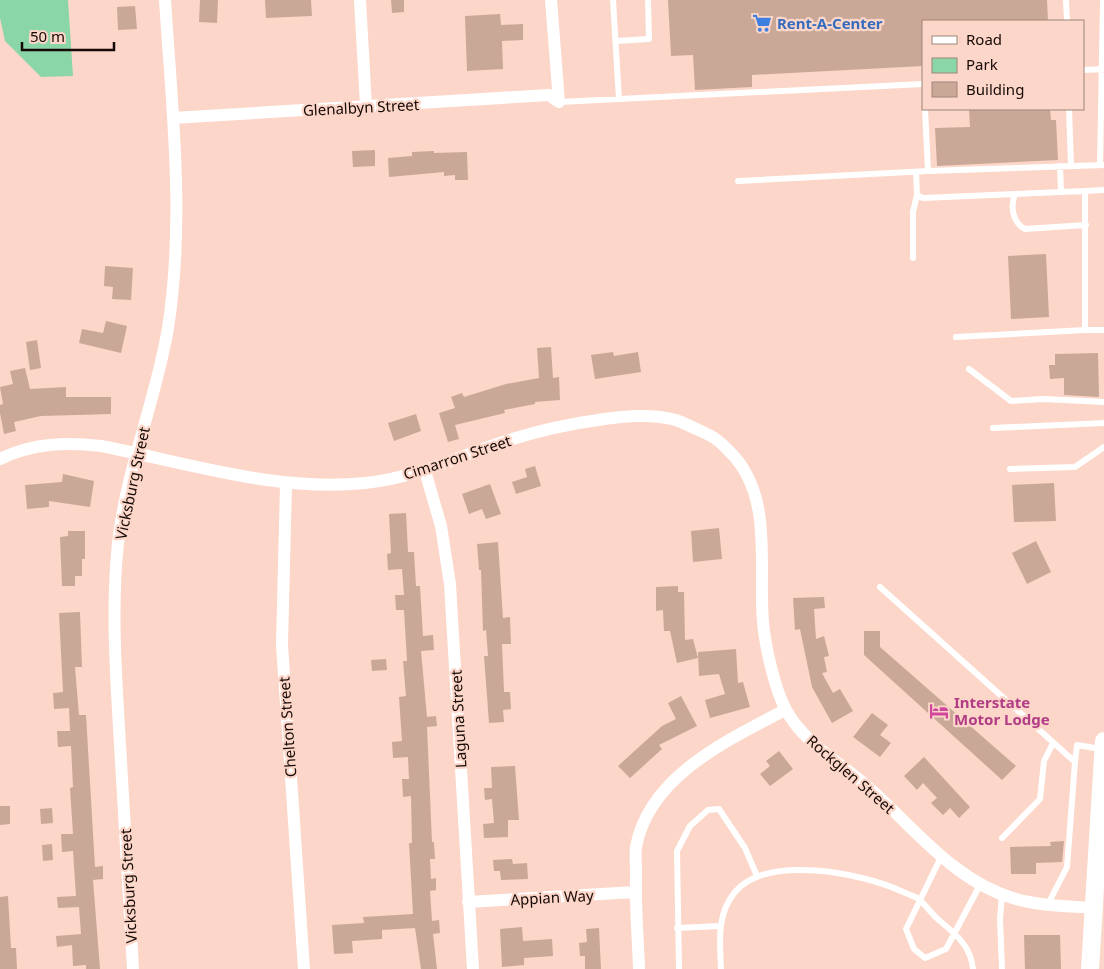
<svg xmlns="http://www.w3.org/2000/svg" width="1104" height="969" viewBox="0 0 1104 969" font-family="'Noto Sans',sans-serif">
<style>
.green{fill:#8ad6a8}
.building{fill:#caa897}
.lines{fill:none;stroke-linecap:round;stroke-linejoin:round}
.service{stroke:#fff;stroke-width:6}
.minor{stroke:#fff;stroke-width:12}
.secondary{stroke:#fff;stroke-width:18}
.labels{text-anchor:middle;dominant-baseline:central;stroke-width:4.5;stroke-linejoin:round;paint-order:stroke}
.shop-label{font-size:15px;font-weight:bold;fill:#366cbe;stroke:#fcd6c8;text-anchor:start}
.street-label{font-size:15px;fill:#160a06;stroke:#fcd6c8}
.hotel-label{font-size:15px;font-weight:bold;fill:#b23c85;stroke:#fcd6c8;text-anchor:start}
</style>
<rect width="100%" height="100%" fill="#fcd6c8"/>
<path class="green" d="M0,0H68L73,76L41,77L5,41L0,18Z"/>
<path class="building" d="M200,0H218L217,23L199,22Z
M265,0H311L312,16L266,18Z
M391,0H404V12L392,13Z
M668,0H1047L1048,21H923V66L752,75V87L695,90L693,55L671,56Z
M135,6L137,29L118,30L117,7Z
M500,14L501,25L523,24V40L502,41L503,69L467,71L465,16Z
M969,109H1050L1051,120H1056L1058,160L937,166L935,128L970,127Z
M375,150V166L353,167L352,151Z
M434,151V153L467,152L468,180H455V175L444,176V172L389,177L388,158L412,156V152Z
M1046,254L1049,317L1011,319L1008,256Z
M105,266L133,268L131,300L112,299L113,287L104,286Z
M106,321L127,326L121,353L79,343L82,329L103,333Z
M37,340L41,368L30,370L26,342Z
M551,347L553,378L559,377L560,400L535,402V404L504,410L505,413L455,425L459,439L448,442L439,413L455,408L451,397L462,393L464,397L506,384L539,378L537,348Z
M613,352L614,356L638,352L641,372L595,379L591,355Z
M1098,353L1099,397L1064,395V378L1050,379L1049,365H1055V354Z
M25,368L30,389L66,387V397H111V414L41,416L14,422L16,431L4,434L0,413V405L3,404L0,387L13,384L10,371Z
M416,414L421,431L394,441L388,423Z
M535,466L541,486L516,494L512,482L527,477L525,469Z
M63,474L94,481L90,507L49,501V507L27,509L25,485L62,482Z
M1054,483L1056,521L1014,522L1012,485Z
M490,484L501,514L486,519L482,509L469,514L462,494Z
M406,513L408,552H414L416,586H420L423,636L433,635L434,650L421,651L427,717L436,716L437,726L427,727L432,842H434L435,859H430L431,879L436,878V890L430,891L432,921L439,920L440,933L433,934L437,969H421L415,928L382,930V939L352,941L353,953L334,954L332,925L364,923L363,917L413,914L409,843H412L411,796L403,797L402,779H409L408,757L393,758L392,742L402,741L399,697L406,696L403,661H407L404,610H396L395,595H404L402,569L388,570L387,554L391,553L389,514Z
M719,528L722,559L693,562L691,531Z
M68,531H85V559H82V576H75V586H62L60,537L68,536Z
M1036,541L1051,572L1027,584L1012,553Z
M498,542L503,618L510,617L511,644H502L504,692H510L511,709L503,710L504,722L489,723L484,656H488L486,630L483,631L481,570H479L477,544Z
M678,586V592H684L685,640L693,639L698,658L677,663L670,631H664L663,610L656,611V587Z
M824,597L825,608L814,609L816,639L824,636L829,656L824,657L827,672L822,673L833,693L840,689L853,711L832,723L812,687L800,629L795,630L793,598Z
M80,612L82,667H75L79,715H86L95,867L103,866V879L93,880L100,969H86V965L73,966L72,945L57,947L56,936L81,934L79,907L58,908L57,897L76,896L73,851L62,852L61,834H73L70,788L73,787L71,746L58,747L57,731H70L69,708L54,709L53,693L63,692L59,613Z
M864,631H880V647L1016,766L1002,780L864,655Z
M736,649L738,683L743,682L750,707L710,718L705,700L725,694L719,674L699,676L698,652Z
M386,659L387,670L372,671L371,660Z
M681,696L697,726L659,745L662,749L630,778L618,766L662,726L676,719L668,703Z
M872,713L888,725L880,735L891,743L880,757L853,737Z
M779,751L793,769L770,786L760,774L770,766L766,761Z
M924,757L970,807L959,818L950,808L943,815L931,803L937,798L923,783L917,790L904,776Z
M515,766L519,820H508V837L484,838L483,824L494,823L492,799L485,800L484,788H492L491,767Z
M0,806H10V824L0,825Z
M52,808L53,823L41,824L40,809Z
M1064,841L1062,862L1036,863V874H1011L1010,847L1051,846L1050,842Z
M52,844L53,860L43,861L42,845Z
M512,859L513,864L527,863L528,879L501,880L500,871H494L493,860Z
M8,896L11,948H16L17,969H0V897Z
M522,927L523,941L552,939L553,956L524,958V965L502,967L500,929Z
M599,928L601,969H585V956H580L579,943L587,942L586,929Z
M1024,935H1060L1061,969H1025Z"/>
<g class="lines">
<path class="service" d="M613,0L619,99
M1066,0L1067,21
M616,41L649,39L648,0
M1083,70L1104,69
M559,102L923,84
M925,109L928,171
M1069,109L1071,166
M1100,165L1103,0
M1060,166L1061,192L1085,191
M916,172L917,195L923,198L1015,194
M738,181L928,171L1104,165
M1104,190L1085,191V330H1104
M1061,192L1015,194C1010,207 1013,223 1025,229L1086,225
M913,258V212L917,195
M956,337L1085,330
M969,369L1011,401L1043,399L1104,402
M993,428L1104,423
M1010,469L1075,467L1104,447
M880,587L1075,762L1067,867L1048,904
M1075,762L1077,745L1101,749
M1002,838L1040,799L1044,761L1053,743
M941,857L906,929L914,949L925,958L946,949L980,885
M677,928L719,926
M679,969L677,851L690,826L708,810L719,809L745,848L757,876
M721,969C720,942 716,915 735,892C767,854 862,873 901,891C907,894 914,896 919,899C926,905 932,915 940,921C957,935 971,947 973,969
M1002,969L1000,919L1002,894"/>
<path class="minor" d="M360,0L366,106
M173,118L549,95L559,102L551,0
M0,459C33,443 66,442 101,446C188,463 276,492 365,483C416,478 461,455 509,440C538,431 568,424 598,420C622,416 651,413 676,420C687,424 700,431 711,436C719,440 725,447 731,453C774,497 758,567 763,622C765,646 775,690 786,710C804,743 839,762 867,786C913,826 954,882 1016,899C1041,906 1067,906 1093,908
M425,471L441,526L450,584L473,969
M286,484L282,645L304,969
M468,902L635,892
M133,969C129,894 124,819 120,744C116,677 111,609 118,543C126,470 156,400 168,328C185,219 172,109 165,0
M639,969C638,937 635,905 636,874C636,865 635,855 636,847C649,776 728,740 785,710"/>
<path class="secondary" d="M1090,969L1104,741"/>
</g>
<defs>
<g id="supermarket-bare" transform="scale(1.5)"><path d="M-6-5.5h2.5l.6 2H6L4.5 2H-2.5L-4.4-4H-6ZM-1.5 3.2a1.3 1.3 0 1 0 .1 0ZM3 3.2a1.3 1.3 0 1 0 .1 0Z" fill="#3f7fe0" stroke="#fcd6c8" stroke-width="2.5" paint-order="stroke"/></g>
<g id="hotel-bare" transform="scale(1.5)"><path d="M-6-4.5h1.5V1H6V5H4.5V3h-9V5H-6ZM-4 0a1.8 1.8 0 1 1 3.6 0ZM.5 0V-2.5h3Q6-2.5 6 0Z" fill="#d1479c" stroke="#fcd6c8" stroke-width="2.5" paint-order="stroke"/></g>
</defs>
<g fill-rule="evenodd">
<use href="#supermarket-bare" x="762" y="23"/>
<use href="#hotel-bare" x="939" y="711"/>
</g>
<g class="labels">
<g class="shop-label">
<text x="777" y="23">Rent-A-Center</text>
</g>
<g class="street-label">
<text transform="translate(361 107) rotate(-3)">Glenalbyn Street</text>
<text transform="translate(457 457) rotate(-18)">Cimarron Street</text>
<text transform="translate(132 483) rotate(-78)">Vicksburg Street</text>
<text transform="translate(458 719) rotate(-93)">Laguna Street</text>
<text transform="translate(287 727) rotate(-94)">Chelton Street</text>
<text transform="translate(851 774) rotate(41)">Rockglen Street</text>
<text transform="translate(128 886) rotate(-93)">Vicksburg Street</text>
<text transform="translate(552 897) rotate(-3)">Appian Way</text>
</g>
<g class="hotel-label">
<text x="954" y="702">Interstate<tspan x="954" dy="17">Motor Lodge</tspan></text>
</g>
</g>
<rect x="922" y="20" width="162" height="90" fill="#fcd6c8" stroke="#a0847a"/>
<rect x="932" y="36" width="25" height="8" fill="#ffffff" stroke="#a0847a"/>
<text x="966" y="45" font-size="15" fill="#160a06">Road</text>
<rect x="932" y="58" width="25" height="15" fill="#8ad6a8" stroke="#a0847a"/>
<text x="966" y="70" font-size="15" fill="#160a06">Park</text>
<rect x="932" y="82" width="25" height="15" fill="#caa897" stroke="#a0847a"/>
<text x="966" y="95" font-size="15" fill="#160a06">Building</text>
<path d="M22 42v8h92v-8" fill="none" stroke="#160a06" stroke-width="2.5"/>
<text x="30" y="42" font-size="15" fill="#160a06" stroke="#fcd6c8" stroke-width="4" paint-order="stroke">50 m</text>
</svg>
